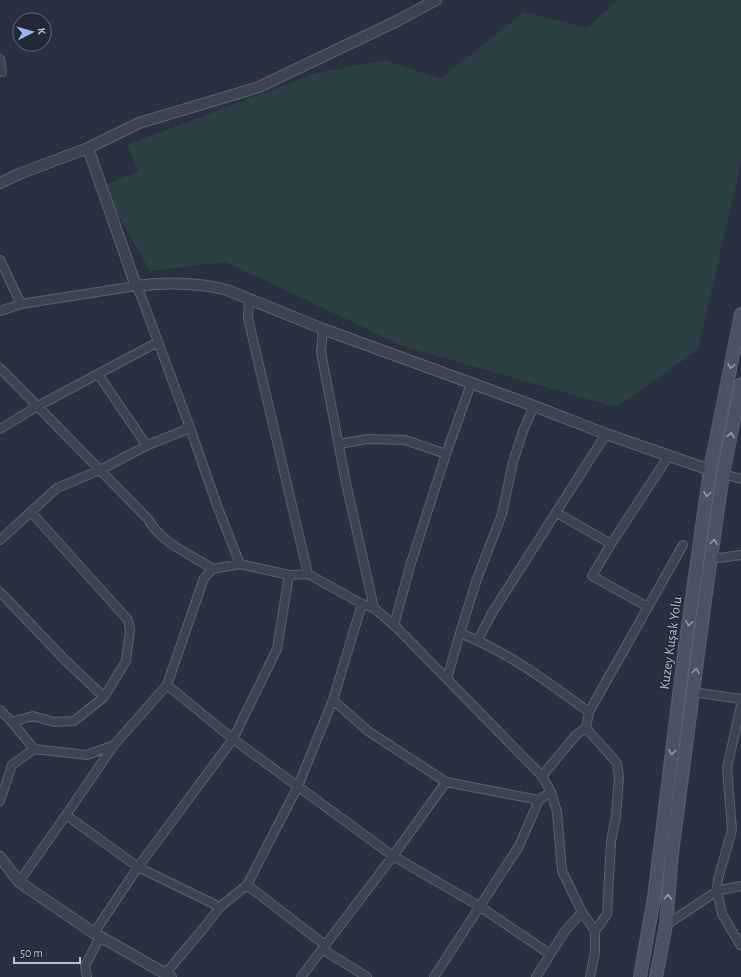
<svg xmlns="http://www.w3.org/2000/svg" width="741" height="977" viewBox="0 0 741 977" font-family="'Alegreya Sans',sans-serif">
<style>
.green{fill:#2c3f42}
.lines{fill:none;stroke-linecap:round;stroke-linejoin:round}
.minor-casing{stroke:#5b616e;stroke-width:10}
.tertiary-casing{stroke:#5b616e;stroke-width:12}
.secondary-casing{stroke:#5b616e;stroke-width:14}
.minor{stroke:#3d4450;stroke-width:8}
.tertiary{stroke:#3d4450;stroke-width:10}
.secondary{stroke:#4b5263;stroke-width:12}
.oneway{stroke:#9399a6}
.labels{text-anchor:middle;dominant-baseline:central;stroke-width:3;stroke-linejoin:round;paint-order:stroke}
.street-label{font-size:14px;fill:#babfca;stroke:#222836}
</style>
<rect width="100%" height="100%" fill="#293140"/>
<path class="green" d="M618,0H741V162L698,350L616,407L405,347L226,262L150,271L102,186L139,172L127,145L317,73L384,60L440,79L524,12L588,28Z"/>
<g class="lines">
<g class="minor-casing">
<path id="minor" d="M0,59L2,72H0
M0,260L21,304
M249,299L248,318L308,574
M0,311L21,304L136,286L141,296L190,428
M323,329L321,352L346,483L374,608
M0,368L148,519C161,543 190,554 213,569
M98,374L147,446
M534,406L523,431L513,462L502,514L477,579L460,633C508,652 548,682 589,712L648,607
M0,429L36,407L158,342
M339,444L368,439L405,440L446,454
M668,457L611,544L592,576L648,607L683,545
M723,474L741,479
M557,513L611,544
M0,540L57,488L100,470L148,445L190,428L218,508L240,564
M711,559L741,555
M0,592L65,660L104,697
M394,625L411,563L446,454L471,384
M478,640L492,613L606,434
M447,679L460,633
M167,685L233,739L393,856L479,906L550,954
M693,692L741,699
M333,700L368,731L446,782L539,800L551,792
M741,705L727,768L732,830L718,879L717,891L722,914L741,946
M0,710L12,722L34,749L87,755L114,745L167,685L204,578L213,569L240,564L289,575L308,574L362,604L374,608L397,628L542,776L551,792L557,812L562,871L582,912L595,931V952L590,977
M12,722L33,716L54,722L74,721L104,697L126,661L130,630L128,620L31,512
M586,728L617,763L619,777L616,816L611,842L607,914L595,931
M542,776L576,735L586,728L589,712
M0,801L12,765L34,749
M66,815L114,745
M19,882L66,815L138,867L220,907
M247,885L325,945
M666,925L717,891L741,886
M94,933L138,867L233,739L277,649L289,575
M322,949L367,977
M165,974L203,929L220,907L247,885L298,786L333,700L362,604
M87,977L85,966L100,937
M301,977L393,856L446,782
M434,977L519,846L539,800
M536,977L565,931L582,912"/>
</g>
<g class="tertiary-casing">
<path id="tertiary" d="M88,148L136,286C168,282 196,282 227,290L323,329L534,406L606,434L710,470
M0,183L19,174L88,148L139,123L259,87L397,21L436,0
M0,857L19,882L94,933L171,977"/>
</g>
<g class="secondary-casing">
<path id="secondary" d="M640,977L654,898L685,647L710,470L741,314
M656,977L666,925L672,853L705,600L723,474L741,384"/>
</g>
<use href="#minor" class="minor"/>
<use href="#tertiary" class="tertiary"/>
<use href="#secondary" class="secondary"/>
</g>
<defs><path id="oneway-chevron" d="M-2-3.5L2.5 0L-2 3.5" fill="none" stroke-width="1.6" stroke-linecap="round" stroke-linejoin="round"/></defs>
<g class="oneway">
<use href="#oneway-chevron" transform="translate(731 366) rotate(101)"/>
<use href="#oneway-chevron" transform="translate(731 435) rotate(-79)"/>
<use href="#oneway-chevron" transform="translate(707 494) rotate(98)"/>
<use href="#oneway-chevron" transform="translate(714 542) rotate(-82)"/>
<use href="#oneway-chevron" transform="translate(689 623) rotate(98)"/>
<use href="#oneway-chevron" transform="translate(696 671) rotate(-83)"/>
<use href="#oneway-chevron" transform="translate(672 752) rotate(97)"/>
<use href="#oneway-chevron" transform="translate(668 897) rotate(-85)"/>
</g>
<g class="labels">
<g class="street-label">
<text transform="translate(671 643) rotate(-82)">Kuzey Kuşak Yolu</text>
</g>
</g>
<g transform="translate(32 32) rotate(84)"><circle r="19" fill="#222836" stroke="#5f6471"/>
<path d="M0-3L7 15L0 10L-7 15Z" fill="#99b4f0"/>
<text y="-6" font-size="11" font-weight="bold" text-anchor="middle" fill="#babfca">K</text>
</g>
<path d="M14 957v6h66v-6" fill="none" stroke="#babfca" stroke-width="2"/>
<text x="20" y="957" font-size="12" fill="#babfca" stroke="#222836" stroke-width="3" paint-order="stroke">50 m</text>
</svg>
